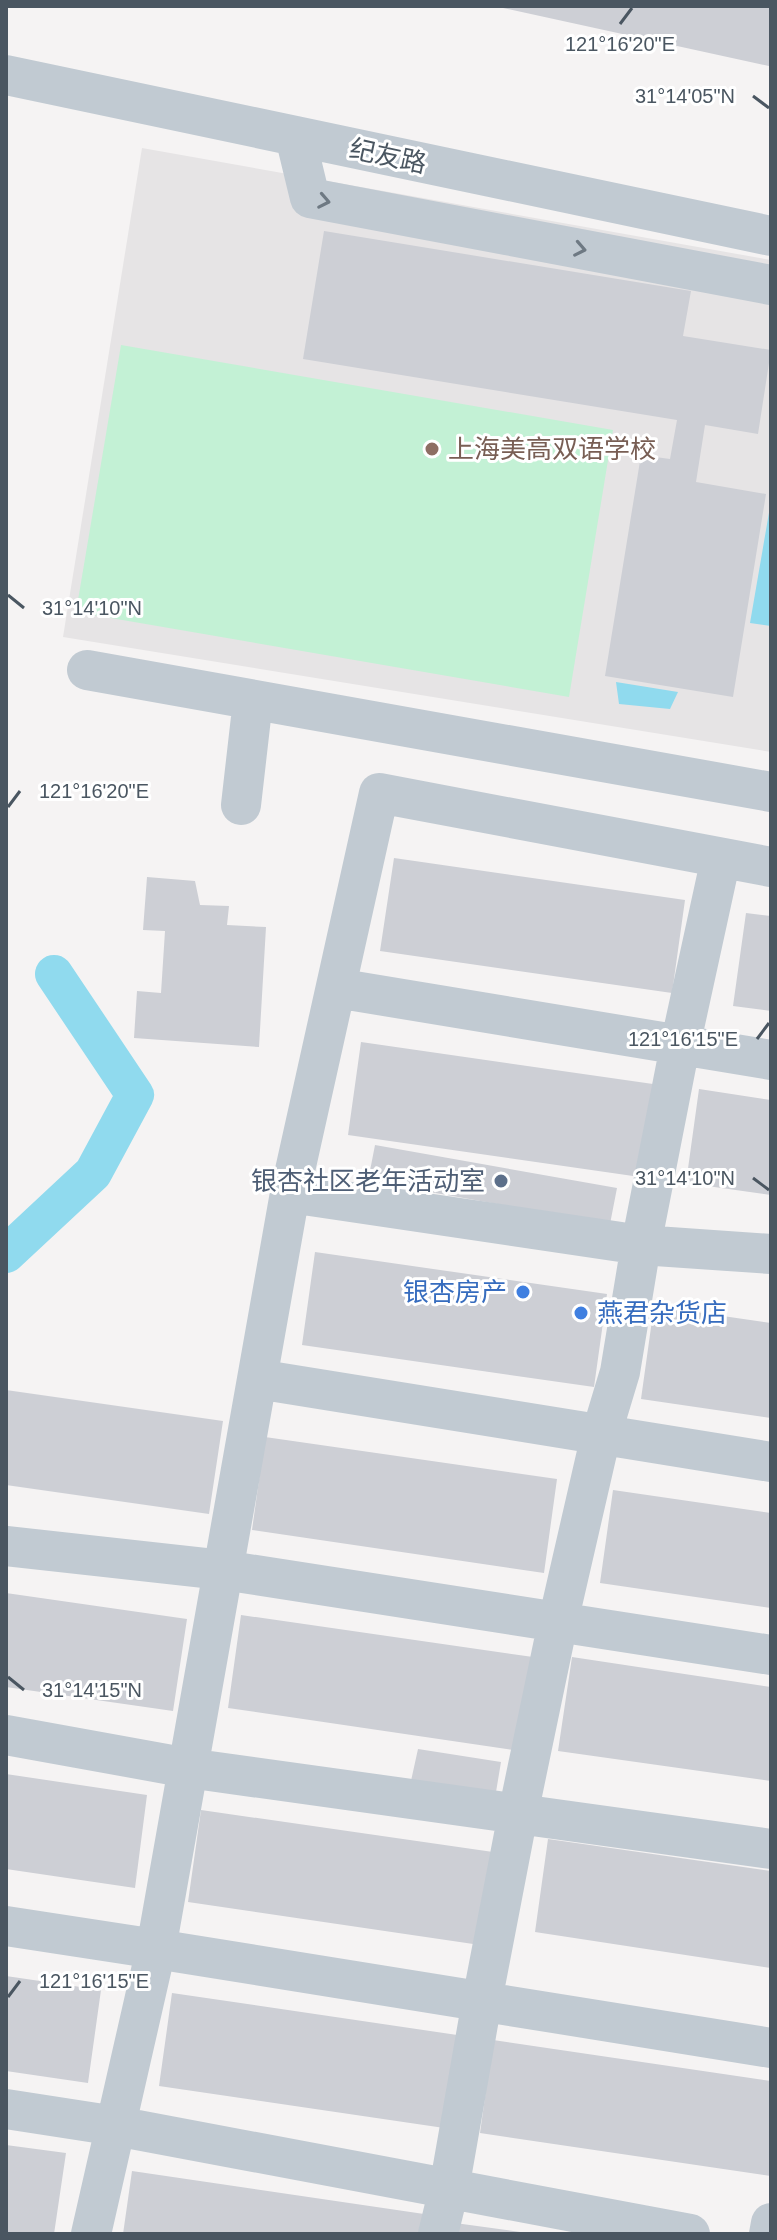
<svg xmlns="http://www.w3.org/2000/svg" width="777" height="2240" viewBox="0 0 777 2240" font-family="Helvetica,'Noto Sans SC',sans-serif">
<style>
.education{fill:#e6e4e5}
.green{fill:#c3f1d5}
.water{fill:#90daee}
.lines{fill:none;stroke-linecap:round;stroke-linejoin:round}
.canal{stroke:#90daee;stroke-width:38}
.building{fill:#cdcfd5}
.minor{stroke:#c1cad2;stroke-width:40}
.oneway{stroke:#6e7983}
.ticks{fill:none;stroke:#4a5661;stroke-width:3}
.education-dot{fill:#8d6e63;stroke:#fff;stroke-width:3}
.service-dot{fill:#5c6f8a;stroke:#fff;stroke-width:3}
.shop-dot{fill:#3f7fe0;stroke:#fff;stroke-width:3}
.labels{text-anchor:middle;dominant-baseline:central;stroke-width:6;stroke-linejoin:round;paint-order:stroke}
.street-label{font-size:26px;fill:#4a5661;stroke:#fff}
.education-label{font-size:26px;fill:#785e54;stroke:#fff;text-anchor:start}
.service-label{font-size:26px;fill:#4e5e75;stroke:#fff;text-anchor:end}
.shop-label{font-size:26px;fill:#366cbe;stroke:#fff;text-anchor:end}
.ticks-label{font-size:20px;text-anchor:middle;fill:#4a5661;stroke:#fff;stroke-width:6;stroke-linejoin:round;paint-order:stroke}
</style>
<rect width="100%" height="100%" fill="#f5f3f3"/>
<path class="education" d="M142,148L771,260V752L63,637Z"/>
<path class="green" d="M121,345L613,430L569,697L76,612Z"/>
<path class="water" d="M771,501V626L750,623Z
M616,682L678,692L670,709L619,704Z"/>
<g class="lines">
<path class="canal" d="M6,1254L93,1173L135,1095L54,974"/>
</g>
<path class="building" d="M494,6H771V56L769,66Z
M324,231L691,291L683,336L771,350L758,434L705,425L696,482L766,494L733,697L605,676L641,455L670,459L677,420L303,359Z
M394,858L685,900L672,993L380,951Z
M147,877L195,881L200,905L229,906L227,925L266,927L259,1047L134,1038L137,991L161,993L165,931L143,930Z
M746,913L771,916V1011L733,1006Z
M361,1042L653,1084L640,1177L348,1135Z
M699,1089L771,1100V1195L686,1183Z
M375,1145L617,1188L610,1224L368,1181Z
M315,1252L607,1294L594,1387L302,1345Z
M654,1306L771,1323V1418L641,1399Z
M6,1390L223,1421L209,1514L6,1485Z
M265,1437L557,1479L544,1573L252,1530Z
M613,1490L771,1513V1608L600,1583Z
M6,1593L187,1619L173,1711L6,1687Z
M241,1615L533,1657L520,1751L228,1708Z
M572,1657L771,1687V1781L558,1751Z
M418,1749L501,1762L494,1804L409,1790Z
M6,1774L147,1795L135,1888L6,1869Z
M201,1810L493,1852L480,1945L188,1902Z
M548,1839L771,1871V1968L535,1932Z
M6,1976L101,1990L88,2083L6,2071Z
M172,1993L464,2036L451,2129L159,2086Z
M493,2040L771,2081V2176L480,2133Z
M6,2145L66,2153L54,2234H6Z
M132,2171L424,2214L421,2234H123Z
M455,2223L520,2232V2234H453Z"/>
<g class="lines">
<path class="minor" d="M6,75L771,236
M295,136L310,198L771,285
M87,670L771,792
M241,805L253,700
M771,867L379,793L290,1193L641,1245L771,1254
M336,988L771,1060
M257,1379L771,1462
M6,1546L223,1570L771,1655
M6,1735L188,1768L771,1849
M6,1926L156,1949L290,1193
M6,2109L116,2126L690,2234
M91,2234L156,1949L771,2048
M438,2234L449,2189L482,2001L518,1814L558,1622L601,1435L620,1372L641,1245L680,1046L721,858
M769,2234L771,2223"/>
</g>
<defs><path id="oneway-chevron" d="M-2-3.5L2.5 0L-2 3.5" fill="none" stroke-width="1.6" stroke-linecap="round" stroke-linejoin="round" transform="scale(2)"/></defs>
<g class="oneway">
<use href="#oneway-chevron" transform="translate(324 201) rotate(11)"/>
<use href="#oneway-chevron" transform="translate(580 249) rotate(11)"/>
</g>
<path class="ticks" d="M620,24L632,8M753,96L769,108M8,595L24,608M8,807L20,791M757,1039L769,1023M753,1178L769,1190M8,1677L24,1690M8,1997L20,1981"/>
<circle class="education-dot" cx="432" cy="449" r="8"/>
<circle class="service-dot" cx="501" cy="1181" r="8"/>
<g class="shop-dot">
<circle cx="523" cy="1292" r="8"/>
<circle cx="581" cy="1313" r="8"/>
</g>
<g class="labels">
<g class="street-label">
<text transform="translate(388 156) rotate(12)">纪友路</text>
</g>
<g class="education-label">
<text x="448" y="449">上海美高双语学校</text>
</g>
<g class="service-label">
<text x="485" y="1181">银杏社区老年活动室</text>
</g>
<g class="shop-label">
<text x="507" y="1292">银杏房产</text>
<text x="597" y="1313" text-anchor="start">燕君杂货店</text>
</g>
</g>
<g class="ticks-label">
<text x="620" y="51">121°16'20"E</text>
<text x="685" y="103">31°14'05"N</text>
<text x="92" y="615">31°14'10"N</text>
<text x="94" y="798">121°16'20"E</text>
<text x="683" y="1046">121°16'15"E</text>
<text x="685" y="1185">31°14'10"N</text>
<text x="92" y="1697">31°14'15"N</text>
<text x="94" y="1988">121°16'15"E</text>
</g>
<rect width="777" height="2240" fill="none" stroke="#4a5661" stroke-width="16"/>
</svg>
